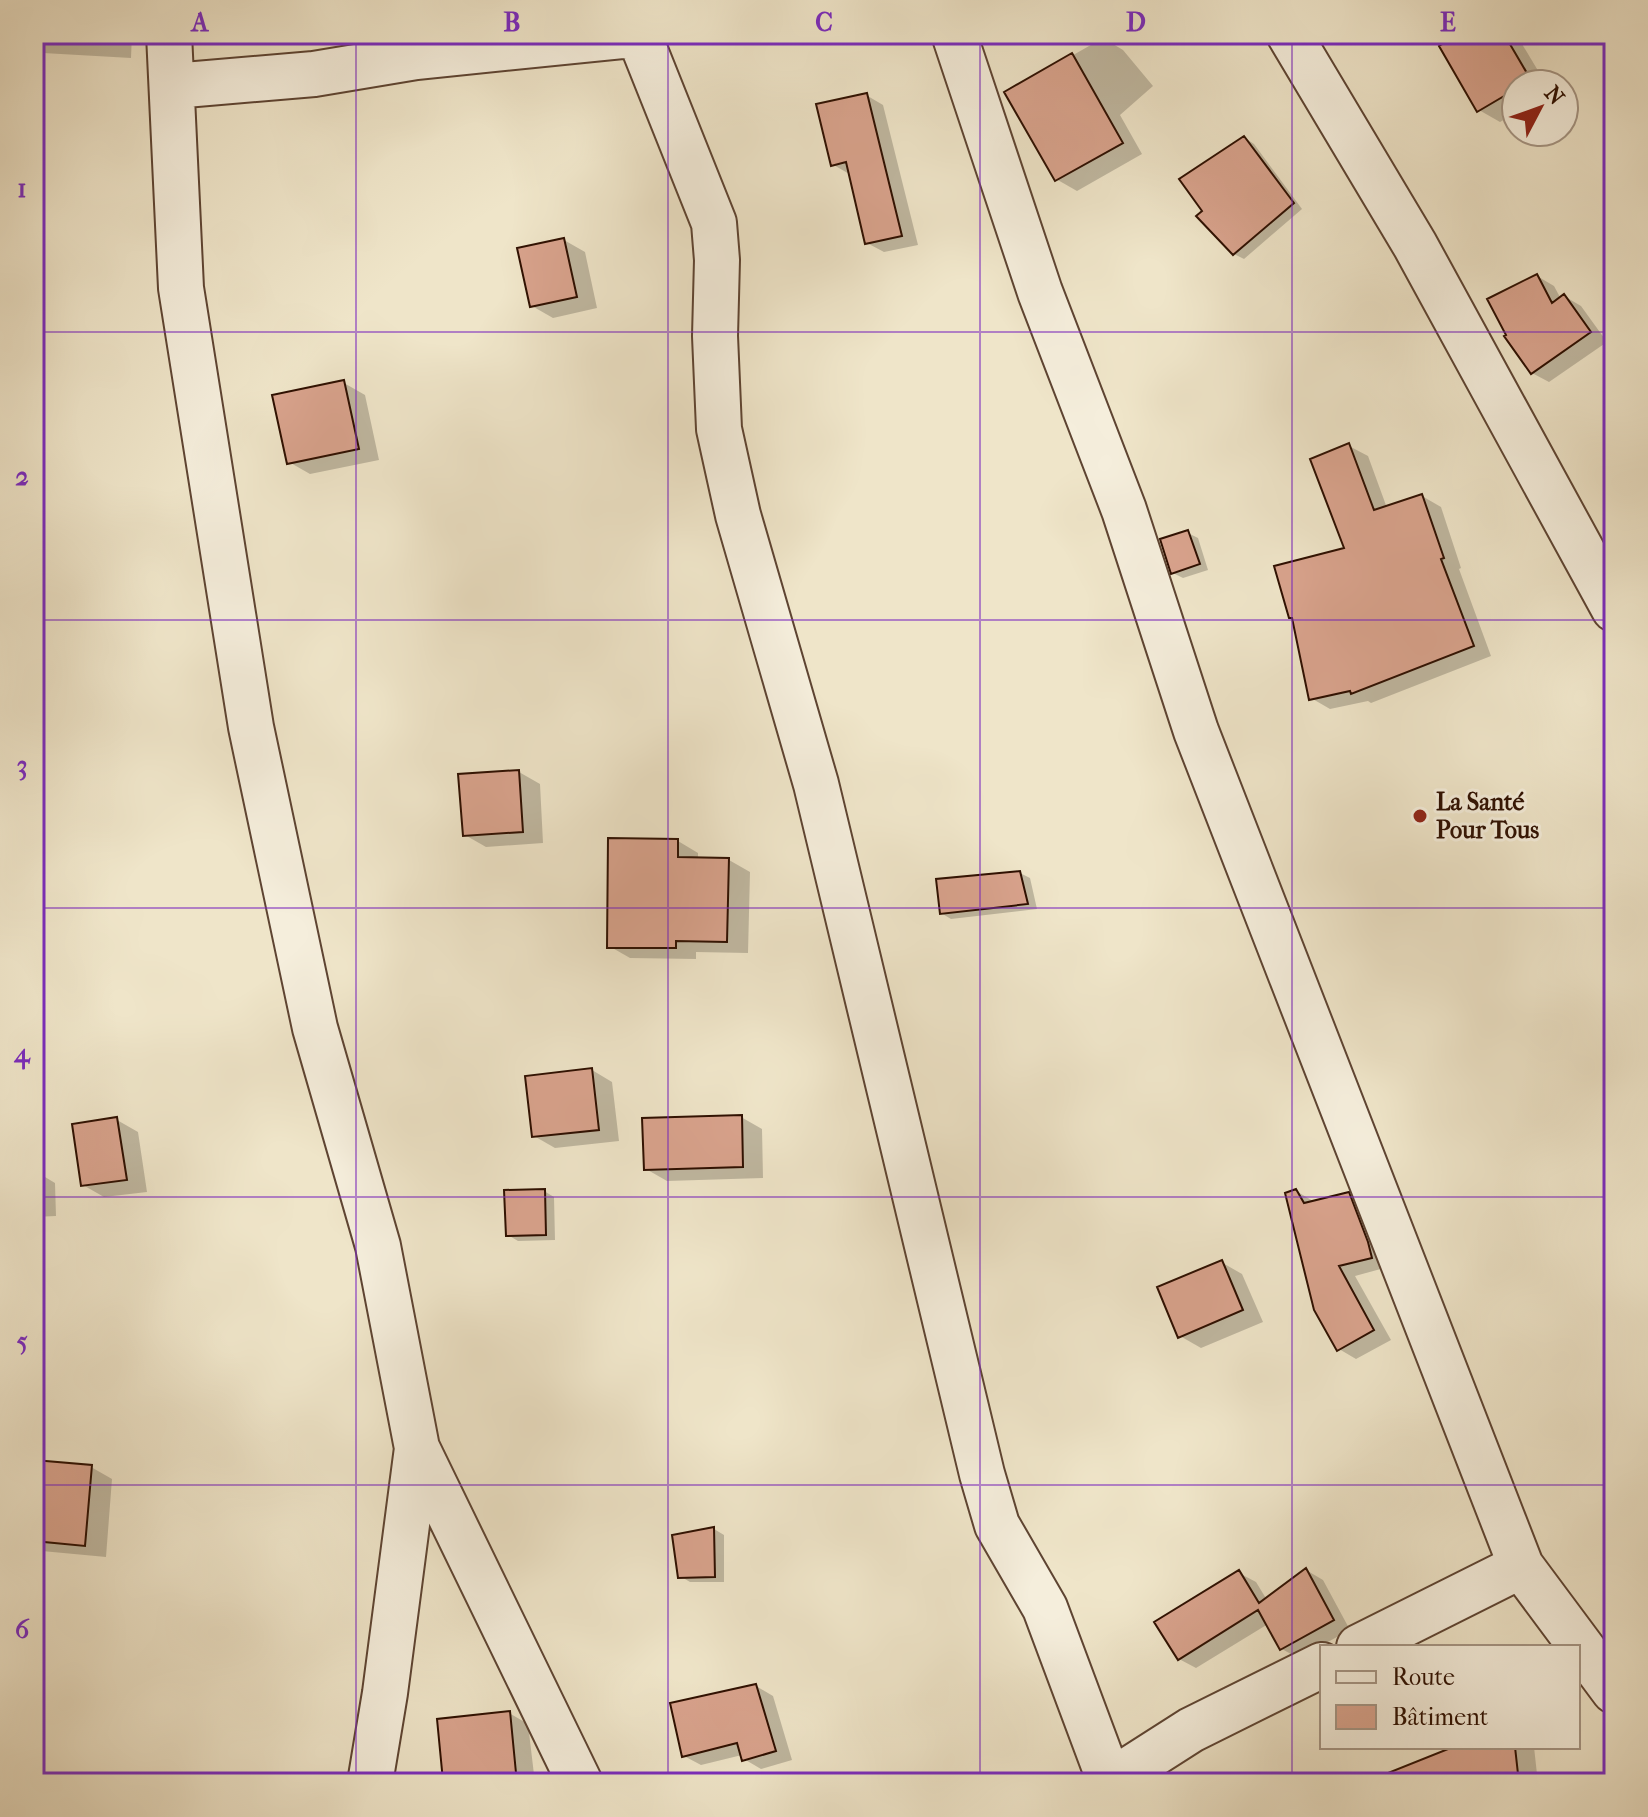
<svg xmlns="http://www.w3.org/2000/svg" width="1648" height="1817" viewBox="0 0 1648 1817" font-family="'IM FELL French Canon',serif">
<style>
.shadow{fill:#0003}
.building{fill:#d9a38d;stroke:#2e0f00;stroke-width:2}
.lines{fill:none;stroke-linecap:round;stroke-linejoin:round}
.minor-casing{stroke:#5e4432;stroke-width:48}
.minor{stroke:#f5eedc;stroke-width:44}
.grid{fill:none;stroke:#7b2cbf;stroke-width:2;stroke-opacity:0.55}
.poi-dot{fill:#8f2418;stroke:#f5eedc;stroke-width:3}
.labels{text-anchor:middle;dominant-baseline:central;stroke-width:6;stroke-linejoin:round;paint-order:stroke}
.poi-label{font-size:24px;font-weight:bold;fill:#2e0f00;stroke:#f5eedc;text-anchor:start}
.neatline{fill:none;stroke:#7b2cbf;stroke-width:3}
.grid-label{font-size:26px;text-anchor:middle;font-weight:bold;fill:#7b2cbf}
</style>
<rect width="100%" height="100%" fill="#efe5c9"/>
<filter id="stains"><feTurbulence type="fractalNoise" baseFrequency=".0025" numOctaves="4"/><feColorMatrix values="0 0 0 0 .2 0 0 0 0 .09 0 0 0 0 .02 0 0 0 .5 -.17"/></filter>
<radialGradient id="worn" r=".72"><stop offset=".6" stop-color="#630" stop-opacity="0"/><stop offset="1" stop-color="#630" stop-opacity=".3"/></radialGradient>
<path class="shadow" d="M34,34H132L131,58L43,53L34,48Z
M1463,34H1516L1546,84H1516V113L1500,122L1479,110Z
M1103,38L1123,50L1153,86L1120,115L1142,154L1077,191L1056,179L1007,93Z
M866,95L883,105L918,245L884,252L867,243L851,175L832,164Z
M1245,138L1254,144L1302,209L1244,259L1234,254Z
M564,240L585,252L597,308L553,318L532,306Z
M1537,276L1554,286L1561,299L1564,296L1581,306L1607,342L1549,382L1532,373Z
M344,383L365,395L379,460L310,474L289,462Z
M34,444L45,450L36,555H34Z
M1349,446L1368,456L1387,508L1422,496L1441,507L1461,568L1459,569L1491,656L1371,703L1368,701L1330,709L1311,698L1347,549Z
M1188,533L1198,538L1208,570L1183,578L1173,573Z
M34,670L44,736L34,738Z
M519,772L540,784L543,843L486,847L465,835Z
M678,841L698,853V859L729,860L750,872L748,953L696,952V959L630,958L609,946Z
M1020,873L1030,878L1037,909L951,919L941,913Z
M592,1070L612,1082L619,1141L555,1148L534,1136Z
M741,1117L762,1129L763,1178L667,1181L646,1169Z
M117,1120L138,1132L147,1192L104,1197L83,1185Z
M45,1177L55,1183L56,1216L34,1217V1178Z
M544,1191L554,1197L555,1240L518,1241L508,1235Z
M1296,1191L1313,1201L1348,1194L1366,1205L1388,1267L1355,1276L1391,1340L1356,1359L1339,1349Z
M1221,1262L1242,1274L1263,1322L1201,1348L1180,1336Z
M34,1462L91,1467L112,1479L106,1557L42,1551L34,1546Z
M714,1529L724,1535V1582H690L680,1576Z
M1306,1570L1323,1580L1350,1630L1298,1658L1282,1649L1268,1624L1196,1668L1179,1659L1239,1573L1256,1582L1267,1600Z
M756,1686L773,1696L792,1760L761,1769L744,1759L742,1755L701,1765L684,1756Z
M509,1713L528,1724L535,1783H451L445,1780Z
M1452,1747H1534L1538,1783H1382L1453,1749Z"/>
<path class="building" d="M1459,34H1504L1531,80L1525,84H1516V89L1477,112L1439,46Z
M1072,53L1123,143L1055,181L1004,92Z
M867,93L902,236L865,244L846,162L831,166L816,104Z
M1244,136L1294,203L1233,255L1196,216L1202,211L1179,179Z
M564,238L577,297L530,307L517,248Z
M1537,274L1552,303L1564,294L1591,332L1531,374L1504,336L1506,335L1487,299Z
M344,380L359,449L287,464L272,395Z
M1349,443L1374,510L1422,494L1444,558L1441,559L1474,646L1351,694L1350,691L1309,700L1292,618H1289L1274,566L1344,548L1310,459Z
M1188,530L1200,564L1171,574L1160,539Z
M519,770L523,832L463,836L458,774Z
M608,838L678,839V857L729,858L727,942L676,941V948H607Z
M1020,871L1028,904L940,914L936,879Z
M592,1068L599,1130L532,1137L525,1076Z
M742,1115L743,1167L644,1170L642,1118Z
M117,1117L127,1180L81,1186L72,1124Z
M545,1189L546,1235L506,1236L504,1190Z
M1296,1189L1304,1203L1349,1192L1368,1242L1372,1258L1339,1266L1374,1330L1337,1351L1314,1310L1285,1193Z
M1222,1260L1243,1310L1178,1338L1157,1287Z
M34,1460L92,1465L85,1546L34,1541Z
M714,1527L715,1577L678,1578L672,1535Z
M1306,1568L1334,1620L1280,1650L1258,1610L1178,1660L1154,1622L1239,1570L1259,1603Z
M756,1684L776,1751L742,1761L737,1743L682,1757L670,1703Z
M510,1711L516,1773L443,1781L437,1719Z
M1453,1747H1515L1519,1783H1368V1781Z"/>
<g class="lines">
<g class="minor-casing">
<path id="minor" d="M169,34L181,288L251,727L315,1028L378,1246L417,1448L385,1693L370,1783
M954,34L1040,292L1124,510L1196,731L1521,1566L1614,1691
M1289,34L1415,245L1614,609
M173,86L314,74L416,57L622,36L640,38L714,223L717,260L715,336L719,429L738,515L816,784L982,1474L997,1525L1045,1608L1110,1782
M417,1448L580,1783
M1359,1647L1521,1566
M1108,1783L1191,1730L1322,1665"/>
</g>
<use href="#minor" class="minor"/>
</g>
<path class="grid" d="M356,34V1783M668,34V1783M980,34V1783M1292,34V1783M34,332H1614M34,620H1614M34,908H1614M34,1197H1614M34,1485H1614"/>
<circle class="poi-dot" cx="1420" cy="816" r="8"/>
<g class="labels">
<g class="poi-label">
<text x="1436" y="802">La Santé<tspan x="1436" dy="28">Pour Tous</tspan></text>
</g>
</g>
<rect width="1648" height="1817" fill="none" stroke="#efe5c9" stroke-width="88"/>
<rect x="1320" y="1645" width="260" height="104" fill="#f5eedc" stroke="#a59584" stroke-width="2"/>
<rect x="1336" y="1671" width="40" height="12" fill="#f5eedc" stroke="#a59584" stroke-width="2"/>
<text x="1392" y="1685" font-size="24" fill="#2e0f00">Route</text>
<rect x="1336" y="1705" width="40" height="24" fill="#d9a38d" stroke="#a59584" stroke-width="2"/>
<text x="1392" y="1725" font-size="24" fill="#2e0f00">Bâtiment</text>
<g transform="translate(1540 108) rotate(49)"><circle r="38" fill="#f5eedc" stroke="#a59584" stroke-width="2"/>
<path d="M0-6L14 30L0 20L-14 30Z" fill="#8f2418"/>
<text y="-12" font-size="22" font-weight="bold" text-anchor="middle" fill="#2e0f00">N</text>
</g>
<rect x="44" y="44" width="1560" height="1729" class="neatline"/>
<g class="grid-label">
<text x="200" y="31">A</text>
<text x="512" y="31">B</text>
<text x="824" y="31">C</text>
<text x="1136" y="31">D</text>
<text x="1448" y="31">E</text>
<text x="22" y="197">1</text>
<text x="22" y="485">2</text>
<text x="22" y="774">3</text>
<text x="22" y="1062">4</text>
<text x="22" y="1350">5</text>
<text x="22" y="1638">6</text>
</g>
<rect width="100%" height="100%" filter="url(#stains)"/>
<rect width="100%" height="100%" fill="url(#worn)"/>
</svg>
